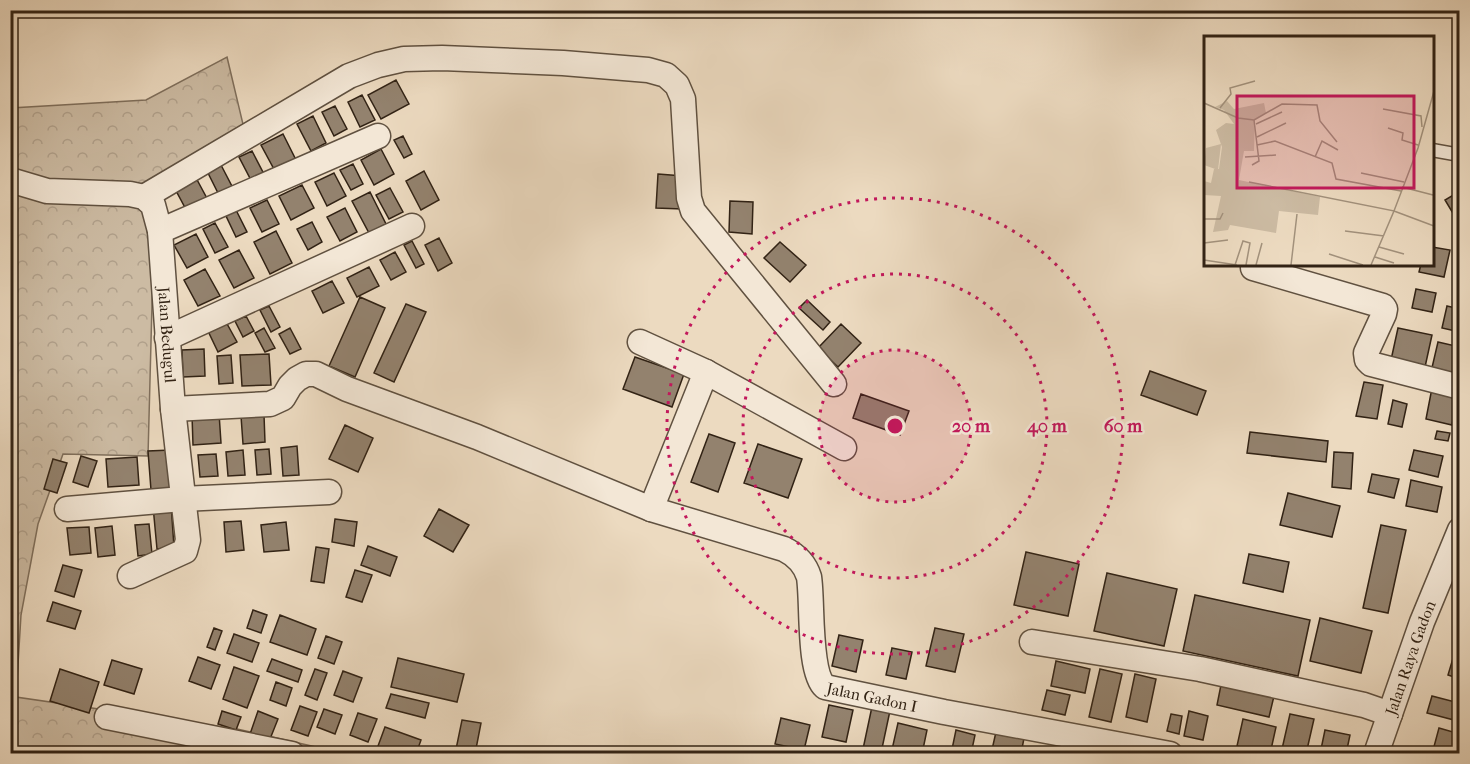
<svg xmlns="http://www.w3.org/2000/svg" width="1470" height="764" viewBox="0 0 1470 764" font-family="'IM FELL French Canon',serif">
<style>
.forest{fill:url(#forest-crowns);stroke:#7f6f5c;stroke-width:1.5}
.building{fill:#93826e;stroke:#322315;stroke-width:1.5}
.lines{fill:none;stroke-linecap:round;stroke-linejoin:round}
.lane-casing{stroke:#605140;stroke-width:15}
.street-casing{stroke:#605140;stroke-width:27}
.lane{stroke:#f3e7d6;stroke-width:12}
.street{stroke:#f3e7d6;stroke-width:24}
.ring{fill:none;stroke:#c2185b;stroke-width:3;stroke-dasharray:3 6}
.labels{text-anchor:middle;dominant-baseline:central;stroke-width:5;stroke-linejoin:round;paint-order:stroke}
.street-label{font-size:16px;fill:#322315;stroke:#f3e7d6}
.inset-road{fill:none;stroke:#a2917c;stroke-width:1.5}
.view{fill:#c2185b;fill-opacity:0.15;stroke:#c2185b;stroke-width:3}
.inset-edge{fill:none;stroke:#322315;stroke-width:3}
.centre{fill:#c2185b;stroke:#f3e7d6;stroke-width:3}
.ring-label{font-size:18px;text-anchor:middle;font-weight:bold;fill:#c2185b;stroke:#f3e7d6;stroke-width:5;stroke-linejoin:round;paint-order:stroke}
</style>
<defs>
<pattern id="forest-crowns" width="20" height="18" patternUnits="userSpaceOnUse" patternTransform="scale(1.5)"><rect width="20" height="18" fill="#ccbba3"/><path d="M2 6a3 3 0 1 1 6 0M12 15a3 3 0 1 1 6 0" fill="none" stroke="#b0a08b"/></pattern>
</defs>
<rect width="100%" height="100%" fill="#ecdac0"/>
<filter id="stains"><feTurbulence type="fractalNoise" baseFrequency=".00333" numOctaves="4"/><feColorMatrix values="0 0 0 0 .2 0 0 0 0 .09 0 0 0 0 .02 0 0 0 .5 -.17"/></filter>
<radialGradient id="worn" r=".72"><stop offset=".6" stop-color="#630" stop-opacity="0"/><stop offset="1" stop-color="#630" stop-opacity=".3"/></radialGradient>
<path class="forest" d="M227,57L247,141L155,190L148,456L63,454L38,524L21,615L16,697L237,729L342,753L11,754V108L146,100Z"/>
<path class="building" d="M396,80L409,104L381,119L368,95Z
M362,95L375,120L360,127L348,102Z
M335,106L347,129L334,136L322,112Z
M313,116L326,143L311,151L297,124Z
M283,134L296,160L275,171L261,145Z
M403,136L412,154L404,158L394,140Z
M381,149L394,174L374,185L361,160Z
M252,151L266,178L253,184L239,157Z
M353,164L363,184L351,190L340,170Z
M221,165L236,194L222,201L208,173Z
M424,171L439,200L421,210L406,181Z
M334,173L346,196L327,206L315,182Z
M658,174L683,176L682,209L656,208Z
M195,176L210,204L189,215L174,187Z
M302,185L314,208L291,220L279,196Z
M390,188L403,212L389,219L376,195Z
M1460,191V225L1445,200Z
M370,192L386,224L369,233L352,201Z
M267,200L279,224L262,232L250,208Z
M730,201L753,202L752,234L729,232Z
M345,208L357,232L340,241L327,217Z
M236,210L247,232L236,237L226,216Z
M312,222L322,242L308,250L297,229Z
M215,223L228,247L215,253L203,229Z
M276,231L292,263L270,274L254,242Z
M196,234L208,257L187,268L174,245Z
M439,238L452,263L438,271L425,245Z
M412,241L424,264L416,268L404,245Z
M780,242L806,265L790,282L764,258Z
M1432,247L1450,250L1444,277L1419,272L1421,264H1432Z
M239,250L254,278L234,288L219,260Z
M395,252L406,272L391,280L380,260Z
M1460,261V294L1453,292Z
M369,267L379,286L357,297L347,278Z
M205,269L220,296L198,306L184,280Z
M332,281L344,303L323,313L312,291Z
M1416,289L1436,293L1432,312L1412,308Z
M360,297L385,308L355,377L329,366Z
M807,300L830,322L823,330L799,308Z
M406,304L426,312L394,382L374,373Z
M269,306L280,327L271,332L260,310Z
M1447,306L1460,309V332L1442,328Z
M246,316L254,331L243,337L235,321Z
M226,322L237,342L218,352L208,331Z
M841,324L861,343L838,367L818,348Z
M264,328L275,348L265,352L255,333Z
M290,328L301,349L290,354L279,334Z
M1398,328L1432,335L1425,367L1391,360Z
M1438,342L1460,347V378L1431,372Z
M204,349L205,376L183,377L182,350Z
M269,354L271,385L242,386L240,355Z
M231,355L233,383L219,384L217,356Z
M635,357L684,374L672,407L623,389Z
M1150,371L1206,391L1197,415L1141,395Z
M1364,382L1383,385L1377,419L1356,416Z
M1432,388L1458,394L1452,425L1426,419Z
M861,394L909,411L900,435L853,418Z
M1393,400L1407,404L1402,427L1388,424Z
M219,413L221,443L193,445L192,415Z
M264,415L265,442L243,444L241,416Z
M345,425L373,438L358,472L329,459Z
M1437,431L1450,433L1448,441L1435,439Z
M1250,432L1328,441L1326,462L1247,453Z
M709,434L735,443L718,492L691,482Z
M758,444L802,459L788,498L744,483Z
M297,446L299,475L283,476L281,448Z
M269,449L271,474L257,475L255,450Z
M171,450L174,489L151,490L148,451Z
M243,450L245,475L228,476L226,452Z
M1414,450L1443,456L1438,477L1409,470Z
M1334,452L1353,453L1351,489L1332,487Z
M216,454L218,476L200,477L198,455Z
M81,456L97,461L88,487L73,482Z
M137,457L139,485L108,487L106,459Z
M53,459L67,463L57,493L44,489Z
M1372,474L1399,479L1394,498L1368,492Z
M1411,480L1442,487L1437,512L1406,506Z
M1288,493L1340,506L1332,537L1280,525Z
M171,504L174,547L157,549L153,506Z
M439,509L469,525L453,552L424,536Z
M335,519L357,522L354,546L332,542Z
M241,521L244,550L226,552L224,522Z
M286,522L289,550L264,552L261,525Z
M149,524L152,554L138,556L135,525Z
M1381,525L1406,530L1388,613L1363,608Z
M112,526L115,555L98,557L95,528Z
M89,527L91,553L70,555L67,528Z
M368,546L397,557L390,576L361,565Z
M316,547L329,549L324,583L311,581Z
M1026,552L1079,564L1068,616L1014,605Z
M1249,554L1289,562L1283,592L1243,583Z
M63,565L82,570L74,597L55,591Z
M355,570L372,575L362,602L346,597Z
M1107,573L1177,589L1164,646L1094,631Z
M1195,595L1310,620L1298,676L1183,651Z
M53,602L81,611L75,629L47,621Z
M253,610L267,615L261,633L247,628Z
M280,615L316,629L307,655L270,642Z
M1320,618L1372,631L1361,673L1310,661Z
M214,628L222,631L215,650L207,647Z
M935,628L964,634L955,672L926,666Z
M234,634L259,643L252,662L227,653Z
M839,635L863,640L856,672L832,666Z
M1460,635V679L1448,675Z
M326,636L342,642L334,664L318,658Z
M892,648L912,652L906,679L886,675Z
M198,657L220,665L211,689L189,681Z
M398,658L464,674L457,702L391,687Z
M272,659L302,670L298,682L267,671Z
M112,660L142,669L134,694L104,685Z
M1056,661L1090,669L1085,693L1051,686Z
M234,667L259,676L247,708L223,699Z
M60,669L99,682L89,713L50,701Z
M315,669L327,673L317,700L305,695Z
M1100,669L1122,674L1111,722L1089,717Z
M343,671L362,678L353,702L334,695Z
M1135,674L1156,679L1147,722L1126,717Z
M276,682L292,688L286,706L270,700Z
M1221,685L1274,696L1269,717L1217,705Z
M1047,690L1070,695L1065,715L1042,710Z
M391,694L429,703L425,718L386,708Z
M1432,696L1459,703L1454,720L1427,713Z
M873,702L891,706L881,753L863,749Z
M829,705L853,710L846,742L822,737Z
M300,706L317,712L308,736L291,730Z
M324,709L342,715L335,734L317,727Z
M222,711L241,717L236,730L218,724Z
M258,711L278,719L268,744L249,737Z
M1189,711L1208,716L1203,740L1184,736Z
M358,713L377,719L368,742L350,735Z
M1171,714L1182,716L1179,734L1167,731Z
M1290,714L1314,719L1306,754L1282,749Z
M781,718L810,725L804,750L775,744Z
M1243,719L1276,727L1270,754L1237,746Z
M462,720L481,723L475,754H455Z
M898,723L927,730L922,754H891Z
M385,727L421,740L416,754H399L378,746Z
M1439,728L1460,734V754H1432Z
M956,730L975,735L971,754H951Z
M1325,730L1350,735L1346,754H1320Z
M996,732L1024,738L1021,754H991Z"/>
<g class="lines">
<g class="lane-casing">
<path id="lane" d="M1432,150L1460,155"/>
</g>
<g class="street-casing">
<g id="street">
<path id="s1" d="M10,180L47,191L130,194L144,197L153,205L160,231L173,409L188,540L185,551L130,576"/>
<path d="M144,197L349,76L378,65L404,59L442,58L563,63L648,70L666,75L677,85L683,99L689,198L693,211L834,384"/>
<path d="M160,231L378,136"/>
<path d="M1253,268L1383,306L1385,309L1384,314L1366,353L1367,360L1371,364L1460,387"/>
<path d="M167,338L412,226"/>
<path d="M640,342L706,372"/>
<path id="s2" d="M173,409L270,404L283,398L290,386L297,379L306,374H316L347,389L477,437L651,509L784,549C796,555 805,564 809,577C813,602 808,672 825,687L944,712L1170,754"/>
<path d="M67,509L182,499L329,492"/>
<path d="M651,509L706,372L844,448"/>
<path d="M1032,642L1200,669L1364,705L1390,714"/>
<path d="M107,717L292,754"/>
<path id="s3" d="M1376,754L1422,622L1460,530"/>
</g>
</g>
<use href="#lane" class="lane"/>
<use href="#street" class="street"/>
</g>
<circle cx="895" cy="426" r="76" fill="#c2185b" fill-opacity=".12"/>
<g class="ring">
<circle cx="895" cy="426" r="76"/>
<circle cx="895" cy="426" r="152"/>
<circle cx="895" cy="426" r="228"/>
</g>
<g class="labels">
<g class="street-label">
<text stroke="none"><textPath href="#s1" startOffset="279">Jalan Bedugul</textPath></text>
<text stroke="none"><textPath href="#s3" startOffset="102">Jalan Raya Gadon</textPath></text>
<text stroke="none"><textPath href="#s2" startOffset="855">Jalan Gadon I</textPath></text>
</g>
</g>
<g transform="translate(1204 36)">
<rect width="230" height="230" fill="#ecdac0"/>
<path d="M17,108L14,134L0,129L2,112Z" fill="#ccbba3"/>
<path d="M23,65L30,73L60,67L62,77L51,83L50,115H40L35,144L116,161L114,179L75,175L72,197L26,189L24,194L9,196L17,160L0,159V145L7,147L10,133H15L18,111L12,94L22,87L30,88L20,74L11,71Z" fill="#ccbba3"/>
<path class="inset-road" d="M0,67L34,82L50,84M16,72L27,58L26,52L51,45M179,73L217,80L218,91M50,84L78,68L113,69L116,85L133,106M52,88L78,76M184,92L199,97L198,104L214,109M53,101L82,87M53,109L71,105L128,127L132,143L197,155M41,121L72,119M111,121L118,105L134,114M48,129L55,125L50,84M157,137L200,146M45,146L190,175L214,112L230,55M198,151L229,159M0,183H16L19,177M141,195L180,200M0,207L24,204M175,211L200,218M125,218L159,229M171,221L190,227M0,224L33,229M31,229L39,205L46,207L42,229M52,229L58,207M87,229L93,178M167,229L190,175L230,190"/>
<path class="view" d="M33,60H210V152H33Z"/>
<rect width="230" height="230" class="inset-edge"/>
</g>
<circle cx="895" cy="426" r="9" class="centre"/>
<g class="ring-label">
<text x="971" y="432">20 m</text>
<text x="1047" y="432">40 m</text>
<text x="1123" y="432">60 m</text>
</g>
<rect width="1470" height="764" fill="none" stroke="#ecdac0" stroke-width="36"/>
<rect x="12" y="12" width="1446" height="740" fill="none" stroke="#322315" stroke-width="3"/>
<rect x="18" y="18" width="1434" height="728" fill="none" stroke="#322315" stroke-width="1.5"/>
<rect width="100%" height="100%" filter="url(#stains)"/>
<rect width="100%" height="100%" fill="url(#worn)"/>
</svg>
